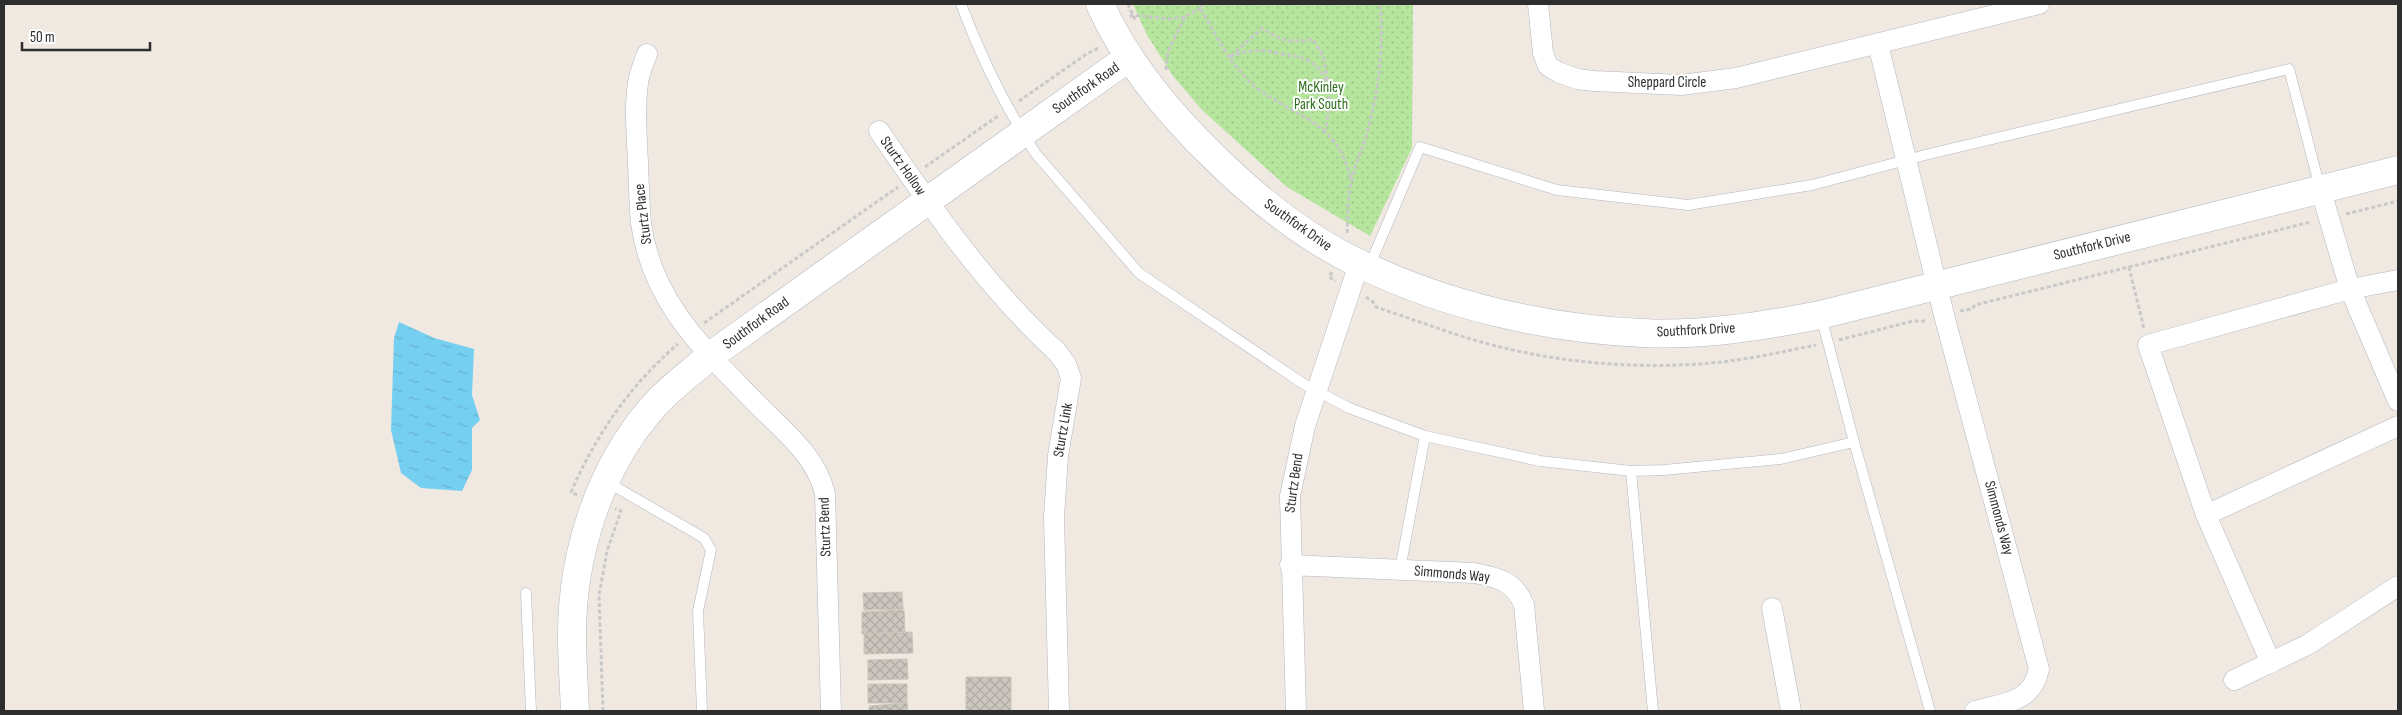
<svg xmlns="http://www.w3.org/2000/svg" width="2402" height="715" viewBox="0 0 2402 715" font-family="'Sofia Sans Condensed',sans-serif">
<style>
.park{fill:url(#park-dots)}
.water{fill:url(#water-ripples)}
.building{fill:url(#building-cross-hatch);stroke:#cbc5ba}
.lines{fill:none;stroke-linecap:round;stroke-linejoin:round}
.lane-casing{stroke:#b4b7c1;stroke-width:11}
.street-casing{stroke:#b4b7c1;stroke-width:21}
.secondary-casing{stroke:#b4b7c1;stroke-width:29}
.path{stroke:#c9c9c9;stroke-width:3;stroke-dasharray:4 2.5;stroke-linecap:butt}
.lane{stroke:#fff;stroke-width:10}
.street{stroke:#fff;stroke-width:20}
.secondary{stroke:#fff;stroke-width:28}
.labels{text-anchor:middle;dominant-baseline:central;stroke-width:4;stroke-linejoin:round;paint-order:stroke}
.street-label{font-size:15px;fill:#2e2e2e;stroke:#fff}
.park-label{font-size:15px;fill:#2c6e1b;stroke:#fff}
</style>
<defs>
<pattern id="park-dots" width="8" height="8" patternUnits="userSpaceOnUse" patternTransform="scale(1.25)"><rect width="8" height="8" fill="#b6e59e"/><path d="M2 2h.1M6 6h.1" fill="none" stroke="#9dc588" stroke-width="1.8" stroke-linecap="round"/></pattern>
<pattern id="water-ripples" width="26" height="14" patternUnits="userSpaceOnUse" patternTransform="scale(1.25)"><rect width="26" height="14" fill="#75cff0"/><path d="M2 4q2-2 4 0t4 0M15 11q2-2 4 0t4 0" fill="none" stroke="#66b2ce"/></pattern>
<pattern id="building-cross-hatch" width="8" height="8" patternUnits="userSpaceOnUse" patternTransform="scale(1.25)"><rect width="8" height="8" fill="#cbc7bf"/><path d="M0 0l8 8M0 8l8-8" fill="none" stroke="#afaba4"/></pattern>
</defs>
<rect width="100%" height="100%" fill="#efe9e1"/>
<path class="park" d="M1133,4H1413L1412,148L1370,236L1287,187L1202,110L1173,76L1147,35Z"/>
<path class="water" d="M399,322L434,338L474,349L472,395L480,420L472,428V470L462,491L421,488L401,473L391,430L394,338Z"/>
<path class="building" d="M902,592L903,609L864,610L863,593Z
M904,610L905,632L862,634V612Z
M912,632L913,653L864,654V634Z
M907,659L908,679L868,680V660Z
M966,677H1011V711H966Z
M868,684H907V703H868Z
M907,703L908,711H869V706Z"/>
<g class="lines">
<g class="lane-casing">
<path id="lane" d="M961,4C981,57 1005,107 1036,154L1139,273L1302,383L1349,408L1425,436L1540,461L1631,471L1664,470L1781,459L1854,442L1821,316
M1369,267L1420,147L1557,190L1688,205L1812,185L1929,154L2289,69L2320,188
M1854,442L1930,711
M1631,471L1653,711
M607,482L704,538L711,550L698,611L702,711
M1400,570L1425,436
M526,593L531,711"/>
</g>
<g class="street-casing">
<path id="street" d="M1538,4L1543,53L1548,66L1558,72L1577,79L1594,81L1681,85L1736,78L2039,4
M1878,44L1944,315L2039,669C2032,703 2004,703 1975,711
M647,54C644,63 639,73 638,83C634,109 637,136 638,163C639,183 639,203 641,223C652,304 705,350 758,405C784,431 817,457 825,494L831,711
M879,131C933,210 986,287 1057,352L1066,364L1071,378L1058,456L1054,517L1059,711
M2320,188L2350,289L2398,401
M2206,515L2398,426
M1290,565L1474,573C1498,577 1515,582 1524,605L1534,711
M1772,608L1791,711
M2271,663L2206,515L2148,345L2350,289L2398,280
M2234,680L2307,645L2398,586
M1296,711L1290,496L1305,426L1359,264"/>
</g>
<g class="secondary-casing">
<path id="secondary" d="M1100,4C1127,64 1169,114 1216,159C1258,200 1307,239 1360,264C1447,306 1547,329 1643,333C1702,336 1763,326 1820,315L2398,170
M575,711C574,686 572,661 572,635C572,555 599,468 653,407C669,388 691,373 710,356L1128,58"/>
</g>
<path class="path" d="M1128,4L1136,22
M1203,4L1200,8C1214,31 1227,59 1246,78C1284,117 1338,114 1351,181
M1130,17L1132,15L1168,19L1185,17
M1231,56L1262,28C1279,40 1292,44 1313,39L1324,58L1328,83
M1230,57C1250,49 1262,49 1282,54C1290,56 1298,56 1305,59C1334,71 1331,105 1325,130
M1166,70L1168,51L1185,17L1200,8
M1019,101L1088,53L1099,48
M925,167L998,116
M2346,214L2398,201
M1347,233C1348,217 1347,201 1351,184C1354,166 1362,150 1367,133C1379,88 1384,50 1380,4
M2129,267L2144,329
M1332,272L1329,277L1336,281
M1366,297L1373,302L1376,307C1409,318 1441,330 1474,340C1549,362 1633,370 1711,363C1746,360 1781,352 1816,345
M1960,311L1972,309L1975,305L2311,222
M704,323L898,187
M1839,340L1913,321H1927
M577,495L571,492C596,435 630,385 678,344
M603,711L599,595L607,551L621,511L615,509"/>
<use href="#lane" class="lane"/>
<use href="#street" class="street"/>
<use href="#secondary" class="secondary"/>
</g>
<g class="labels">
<g class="street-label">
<text x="1667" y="82">Sheppard Circle</text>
<text transform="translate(1086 88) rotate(-35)">Southfork Road</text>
<text transform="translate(903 166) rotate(55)">Sturtz Hollow</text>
<text transform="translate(643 214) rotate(-97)">Sturtz Place</text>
<text transform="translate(1298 225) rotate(35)">Southfork Drive</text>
<text transform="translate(2092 246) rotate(-14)">Southfork Drive</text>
<text transform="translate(756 323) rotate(-36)">Southfork Road</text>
<text transform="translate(1696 330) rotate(-3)">Southfork Drive</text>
<text transform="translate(1063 430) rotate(-80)">Sturtz Link</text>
<text transform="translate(1294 483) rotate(-82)">Sturtz Bend</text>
<text transform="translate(1999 518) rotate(75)">Simmonds Way</text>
<text transform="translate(825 527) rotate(-92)">Sturtz Bend</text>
<text transform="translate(1452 574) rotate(5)">Simmonds Way</text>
</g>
<g class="park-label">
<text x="1321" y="87">McKinley<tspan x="1321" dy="17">Park South</tspan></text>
</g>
</g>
<rect width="2402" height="715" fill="none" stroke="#2e2e2e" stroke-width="10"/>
<path d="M22 42v8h128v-8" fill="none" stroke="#2e2e2e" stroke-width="2.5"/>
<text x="30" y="42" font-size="15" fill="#2e2e2e" stroke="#ffffff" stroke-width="4" paint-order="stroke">50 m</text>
</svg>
